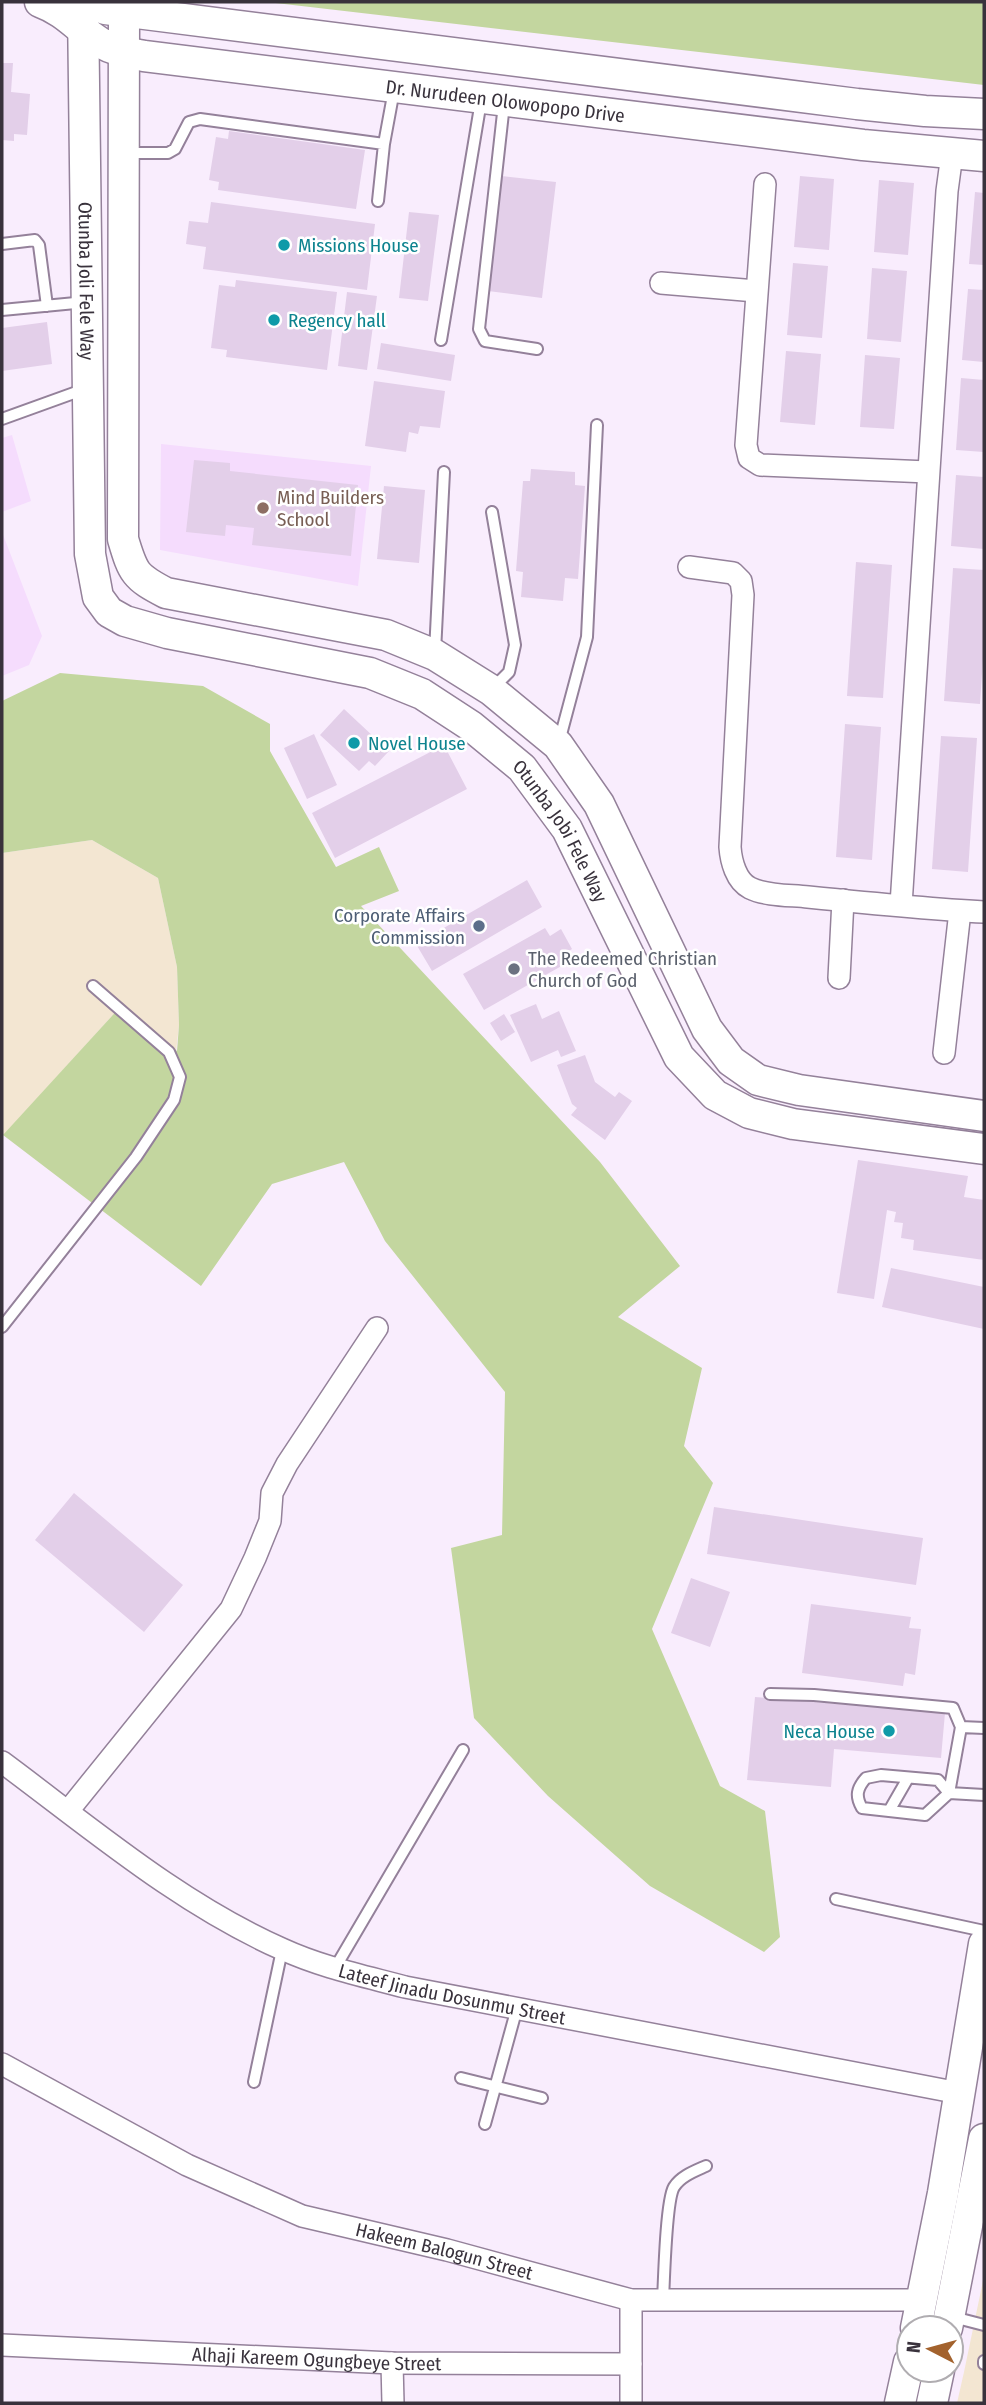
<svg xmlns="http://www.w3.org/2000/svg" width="986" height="2405" viewBox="0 0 986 2405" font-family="'Fira Sans Condensed',sans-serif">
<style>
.commercial{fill:#f3e6d2}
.built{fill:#f5dcfd}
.green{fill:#c3d69f}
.building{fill:#e3cfe9}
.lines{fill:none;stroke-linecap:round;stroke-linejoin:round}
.lane-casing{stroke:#94819a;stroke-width:14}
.street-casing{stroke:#94819a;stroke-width:24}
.secondary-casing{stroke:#94819a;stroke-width:33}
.lane{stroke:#fff;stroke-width:10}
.street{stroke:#fff;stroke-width:21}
.secondary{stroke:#fff;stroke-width:30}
.culture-dot{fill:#0f9aa8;stroke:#fff;stroke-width:2.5}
.education-dot{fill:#8d6e63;stroke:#fff;stroke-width:2.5}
.service-dot{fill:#5c6f8a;stroke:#fff;stroke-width:2.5}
.worship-dot{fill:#6b7280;stroke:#fff;stroke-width:2.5}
.labels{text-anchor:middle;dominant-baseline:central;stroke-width:5;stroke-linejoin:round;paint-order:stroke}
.street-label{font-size:19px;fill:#39323c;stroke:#fff}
.culture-label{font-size:19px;fill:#0d838f;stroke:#fff;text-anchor:start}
.education-label{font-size:19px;fill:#785e54;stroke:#fff;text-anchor:start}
.service-label{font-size:19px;fill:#4e5e75;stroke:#fff;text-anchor:end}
.worship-label{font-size:19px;fill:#5b616d;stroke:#fff;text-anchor:start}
</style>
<rect width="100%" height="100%" fill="#f9edfd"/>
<path class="commercial" d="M92,840L158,878L177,967L179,1025L176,1052L122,1005L2,1137V853Z
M984,2276V2403H957L964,2372Z"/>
<path class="built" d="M12,435L31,501L2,512V438Z
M161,444L371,466L358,586L160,550Z
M2,532L42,636L29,665L2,676Z"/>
<path class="green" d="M267,2H984V85Z
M60,673L203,686L270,724V751L336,867L379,847L399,891L361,906L600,1162L680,1266L618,1317L702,1368L684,1446L713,1483L652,1629L720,1786L765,1811L780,1937L764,1952L650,1886L548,1796L474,1718L451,1548L502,1535L505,1392L385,1241L344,1162L272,1184L201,1286L3,1135L122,1005L177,1051L179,1025L177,967L158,878L92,840L2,853V701Z"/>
<path class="building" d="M2,63H13L11,92L30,94L27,135L14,134V141L2,140Z
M229,131L365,150L356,209L218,190L219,182L209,180L216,137L228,139Z
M502,176L556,182L542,298L488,291Z
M800,176L834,179L829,250L794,247Z
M879,180L914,183L908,255L874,252Z
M975,192L984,193V265L969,264Z
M211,202L375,224L367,290L203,269L206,247L186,244L189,221L208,223Z
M409,212L439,215L428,301L399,298Z
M793,263L828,266L822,338L787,335Z
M872,268L907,271L901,342L867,339Z
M236,280L337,292L327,370L226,357L227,350L211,348L219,285L235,287Z
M968,289L984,290V362L962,360Z
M347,292L377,296L367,370L338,366Z
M47,322L52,364L2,371V328Z
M381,343L455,355L451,381L377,369Z
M786,351L821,354L815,425L780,422Z
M865,355L900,358L894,429L860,427Z
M961,378L984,380V452L956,450Z
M374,381L445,391L440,428L420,426L418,434L409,432L406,452L365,446Z
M194,460L230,463V471L358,485L351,556L252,545L254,528L226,525L225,536L186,532Z
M531,469L575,472V485L585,486L578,579L565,578L563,601L521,597L523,572L516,571L523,481H530Z
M956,475L984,477V549L951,546Z
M384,486L425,490L419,563L377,559Z
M856,562L892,565L883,698L847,696Z
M953,568L984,570V643L980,704L944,701Z
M344,709L389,751L375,766L369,761L359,771L320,735Z
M845,724L881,727L872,860L836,857Z
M314,734L337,785L307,799L284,748Z
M941,736L977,738L968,872L932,869Z
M444,745L467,789L335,858L312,813Z
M527,880L542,907L432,971L416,944Z
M545,928L550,936L561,929L572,949L561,956L565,964L484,1010L463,974Z
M536,1004L542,1019L559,1011L576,1051L561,1057L558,1050L531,1062L510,1015Z
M504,1014L515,1032L501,1041L490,1023Z
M585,1055L595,1082L615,1097L619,1092L632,1101L605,1140L571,1115L577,1108L572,1104L557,1065Z
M858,1160L968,1176L964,1197L984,1200V1260L913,1250L914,1240L901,1238L903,1223L894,1222L896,1212L887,1210L874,1299L837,1293Z
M891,1268L984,1287V1329L882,1307Z
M74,1493L183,1585L144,1632L35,1540Z
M714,1507L923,1538L916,1585L707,1554Z
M691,1578L730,1592L710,1647L671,1633Z
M811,1604L911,1617L909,1628L921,1629L915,1675L905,1673L903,1686L802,1673Z
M755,1697L945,1713L941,1758L834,1749L831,1787L747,1780Z"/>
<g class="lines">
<g class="lane-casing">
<path id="lane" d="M504,104L479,329L485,341L537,349
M124,153H168L175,149L189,122L200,119L384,144L394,90
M378,201L384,144
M2,244L35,240L39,245L47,306
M2,310L86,302
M441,340L481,101
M2,419L85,389
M492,512L515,645L509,672L493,688
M435,652L444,472
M559,742L587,637L597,425
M2,1327L136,1157L174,1100L180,1077L169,1052L93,986
M770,1694L814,1695L953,1708L961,1727L984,1728
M961,1727L949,1793L938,1780L881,1775L866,1778C857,1788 855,1796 862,1808L925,1815L949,1793L984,1795
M889,1811L908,1778
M836,1899L984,1931
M335,1968L463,1750
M461,2078L542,2098
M254,2082L282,1950
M485,2124L517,2008
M663,2301C664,2280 666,2200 674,2187C681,2176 695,2171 706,2166
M953,2317L984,2325
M984,2361V2364"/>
</g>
<g class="street-casing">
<g id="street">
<path d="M765,184L746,445L749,458L760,465L928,472"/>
<path d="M661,283L756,291"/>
<path d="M689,567L733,573L741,581L743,595L730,847C731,861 736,881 750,888C766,896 791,895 808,897C867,903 926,909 984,912"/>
<path d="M901,905L947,191L952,154"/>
<path d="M839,978L843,900"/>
<path d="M944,1053L960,911"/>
<path id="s1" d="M2,1762C91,1828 180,1904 282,1949C321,1967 364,1976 405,1987L959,2093"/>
<path d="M68,1811L231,1609L255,1558L270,1521L272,1493L287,1464L377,1328"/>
<path id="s2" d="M2,2064L187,2165L302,2216L447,2250L631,2300H922"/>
<path id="s3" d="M2,2345L392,2363L631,2364"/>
<path d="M392,2363L393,2403"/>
<path d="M631,2403V2300"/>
</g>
</g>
<g class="secondary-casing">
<g id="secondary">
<path id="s4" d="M40,2C67,12 78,29 101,43C115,51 129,53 144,56L863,145L984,156"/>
<path id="s5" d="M83,6L90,554L98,597L109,612L125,621L167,633L370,673L422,694L471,726L522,768L567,829L679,1057L715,1095L749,1113L793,1124L984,1149"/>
<path d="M105,9L857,104L925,111L984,114"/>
<path d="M124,11L123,539C133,573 135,577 166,593L386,635L435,655L491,690L558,745L599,804L707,1029L731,1061L758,1080L799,1090L984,1116"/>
<path d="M916,2328L943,2193L984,1944"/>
<path d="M947,2328L984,2139"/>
<path d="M900,2403L909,2362"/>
<path d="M932,2403L939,2370"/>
</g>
</g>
<use href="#lane" class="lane"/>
<use href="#street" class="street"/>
<use href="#secondary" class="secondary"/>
</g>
<g class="culture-dot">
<circle cx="284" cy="245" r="7"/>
<circle cx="274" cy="320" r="7"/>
<circle cx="354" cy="743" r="7"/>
<circle cx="889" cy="1731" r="7"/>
</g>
<circle class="education-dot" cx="263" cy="508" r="7"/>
<circle class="service-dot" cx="479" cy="926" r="7"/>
<circle class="worship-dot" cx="514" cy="969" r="7"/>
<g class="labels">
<g class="street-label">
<text stroke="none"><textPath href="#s4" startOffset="483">Dr. Nurudeen Olowopopo Drive</textPath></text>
<text stroke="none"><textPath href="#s5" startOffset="275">Otunba Joli Fele Way</textPath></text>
<text stroke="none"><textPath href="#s5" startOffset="1134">Otunba Jobi Fele Way</textPath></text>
<text stroke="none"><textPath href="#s1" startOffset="514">Lateef Jinadu Dosunmu Street</textPath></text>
<text stroke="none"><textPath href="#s2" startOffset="483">Hakeem Balogun Street</textPath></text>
<text stroke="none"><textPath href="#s3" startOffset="315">Alhaji Kareem Ogungbeye Street</textPath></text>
</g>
<g class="culture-label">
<text x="298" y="245">Missions House</text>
<text x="288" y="320">Regency hall</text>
<text x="368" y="743">Novel House</text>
<text x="875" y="1731" text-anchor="end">Neca House</text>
</g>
<g class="education-label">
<text x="277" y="497">Mind Builders<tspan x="277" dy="22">School</tspan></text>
</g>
<g class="service-label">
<text x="465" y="915">Corporate Affairs<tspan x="465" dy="22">Commission</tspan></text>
</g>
<g class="worship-label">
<text x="528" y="958">The Redeemed Christian<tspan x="528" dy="22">Church of God</tspan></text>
</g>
</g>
<rect width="986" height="2405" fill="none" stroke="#39323c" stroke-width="7"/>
<g transform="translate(930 2349) rotate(276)"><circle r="33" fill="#ffffff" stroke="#b0adb1" stroke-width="2"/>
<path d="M0-5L12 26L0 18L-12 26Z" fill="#a3622d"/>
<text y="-10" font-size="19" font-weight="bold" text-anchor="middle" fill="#39323c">N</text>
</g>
</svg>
